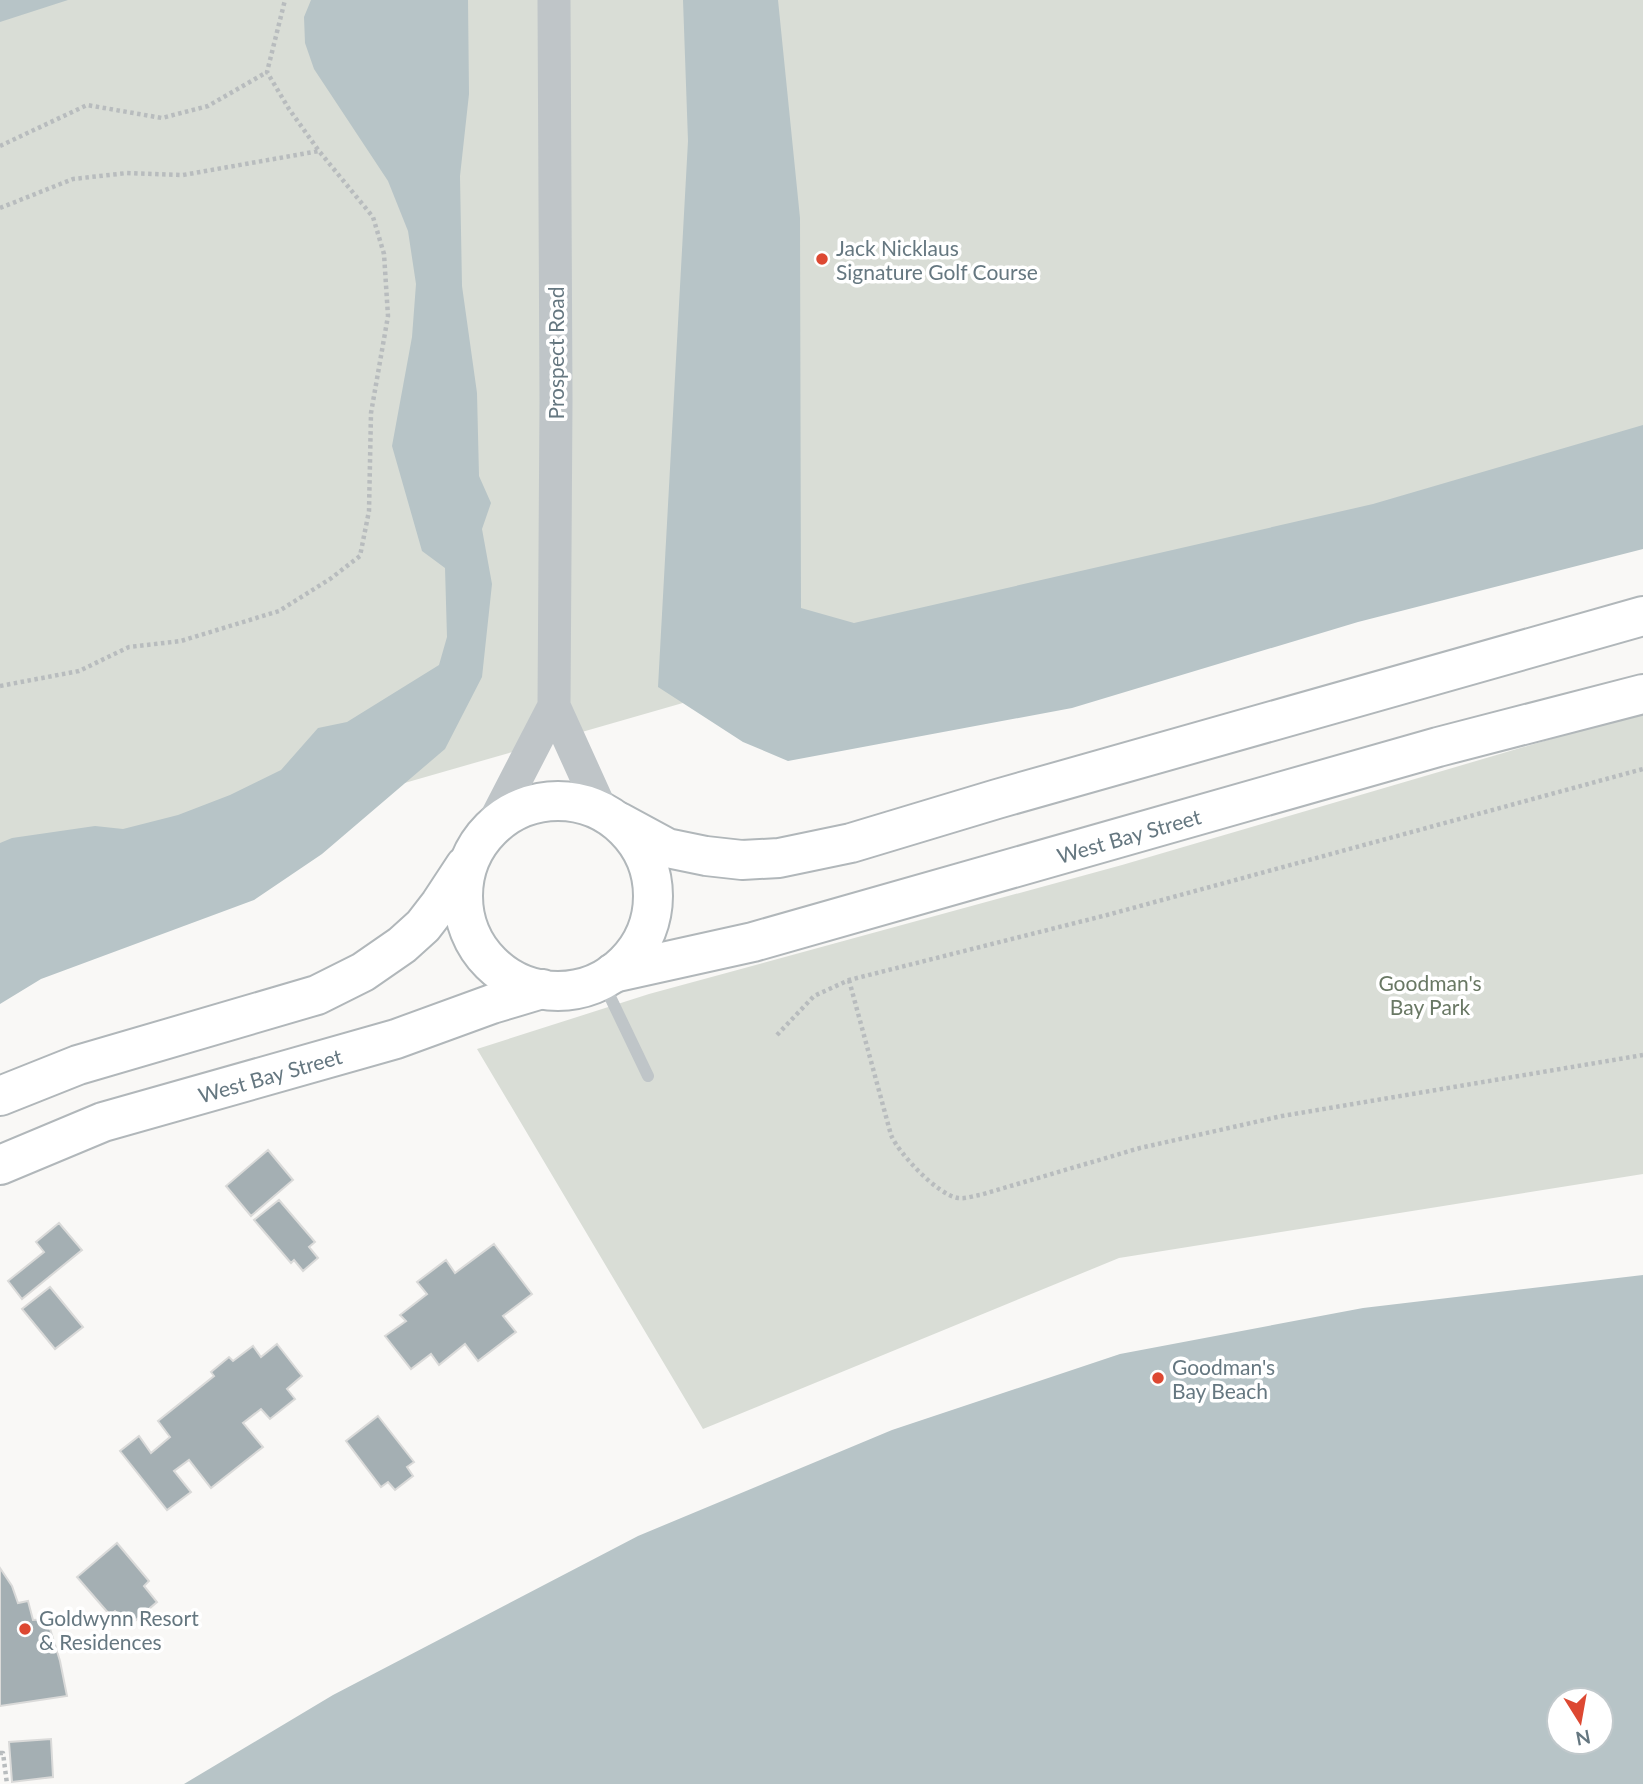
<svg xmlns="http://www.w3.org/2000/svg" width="1643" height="1784" viewBox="0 0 1643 1784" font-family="Lato,sans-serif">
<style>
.green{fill:#d9ddd6}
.water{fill:#b7c4c7;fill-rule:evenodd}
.building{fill:#a4afb3;stroke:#dadad9;stroke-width:2}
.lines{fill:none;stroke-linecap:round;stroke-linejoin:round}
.primary-casing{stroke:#b1b7ba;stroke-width:42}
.path{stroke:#b8bcbe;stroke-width:4.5;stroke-dasharray:3.5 3.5;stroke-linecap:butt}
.service{stroke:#bfc5c8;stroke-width:12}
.tertiary{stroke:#bfc5c8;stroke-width:33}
.primary{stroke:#fff;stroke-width:38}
.poi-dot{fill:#dd4832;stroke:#fff;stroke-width:2.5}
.labels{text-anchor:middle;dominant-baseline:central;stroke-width:7;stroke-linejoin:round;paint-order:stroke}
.poi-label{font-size:21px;fill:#657780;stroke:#fff;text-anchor:start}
.street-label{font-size:21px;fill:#657780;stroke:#fff}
.park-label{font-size:21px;fill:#697864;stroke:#fff}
</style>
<rect width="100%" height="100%" fill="#f9f8f6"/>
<path class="green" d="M0,0H1643V518L728,690L189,845L0,919Z
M1643,712V1174L1119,1258L703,1429L477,1049L649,994L1122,865Z"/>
<path class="water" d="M0,0H68L0,22Z
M311,0H468L469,94L460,176L462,286L477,393L479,476L491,503L482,529L492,584L482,677L445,749L322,854L254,900L41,979L0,1004V843L12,838L95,826L123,829L178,815L230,795L281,770L318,728L347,722L439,665L447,637L445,568L422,551L392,446L412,337L416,284L408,231L388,181L314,69L305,43L304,17Z
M683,0H778L800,218L801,608L854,623L1373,504L1643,425V549L1358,622L1072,708L788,761L743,742L658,687L688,141Z
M1643,1275V1784H184L333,1695L638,1536L892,1430L1120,1354L1363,1308ZM1559,1700H1601V1742H1559Z"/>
<path class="building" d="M268,1150L293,1180L251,1216L226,1186Z
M279,1200L315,1242L309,1247L318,1258L303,1271L294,1260L291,1263L254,1220Z
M59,1223L82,1250L22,1299L8,1281L44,1252L36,1242Z
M494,1244L532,1294L503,1316L516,1332L478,1361L465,1344L439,1365L431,1354L411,1369L385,1336L406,1321L400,1315L427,1294L417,1282L446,1260L455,1273Z
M50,1287L83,1327L55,1349L22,1309Z
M277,1344L302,1376L287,1389L295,1399L270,1419L261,1409L243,1423L263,1447L211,1488L189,1460L174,1471L191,1492L167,1510L120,1451L139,1436L151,1453L170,1437L158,1421L214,1376L211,1372L229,1357L233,1361L253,1346L261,1357Z
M378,1416L414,1462L407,1467L413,1476L395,1490L388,1482L381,1487L346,1441Z
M117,1543L149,1581L144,1586L157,1602L129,1626L115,1611L110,1615L77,1577Z
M0,1568L12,1586L18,1603L28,1601L33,1620L47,1619L60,1661L67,1696L0,1706Z
M0,1568L12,1586L18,1603L28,1601L33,1620L47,1619L60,1661L67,1696L0,1706Z
M51,1739L53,1777L12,1782L9,1742Z"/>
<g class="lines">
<g class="primary-casing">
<g id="primary">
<circle cx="558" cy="896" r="95"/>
<path d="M619,822L667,848L706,856L742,860L779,858L851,843L997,799L1643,616"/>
<path id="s1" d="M613,973L753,942L1438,747L1643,694"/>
<path d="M0,1096L78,1065L317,995L363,972L402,945L423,926L440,904L465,866"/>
<path id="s2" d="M0,1165L103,1122L396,1039L492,1004L542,989"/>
</g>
</g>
<path class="path" d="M0,146L87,105L162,118L208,106L267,72
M0,208L73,179L127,173L183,175L319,151
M0,686L79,671L129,647L181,641L279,611L330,579L360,556L369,511L371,413L388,316L384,254L373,217L319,151L289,109L267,72L285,0
M849,980L891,1135C899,1154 938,1195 958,1198C965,1199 973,1196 980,1195L1140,1148L1282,1116L1643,1055
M777,1035L814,996L849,980L1107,915L1643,769
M0,1753H3L7,1784"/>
<path class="service" d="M602,980L648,1076"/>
<path class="tertiary" d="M554,0L556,400L554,706L602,812
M491,828L554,706"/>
<use href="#primary" class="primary"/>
</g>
<g class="poi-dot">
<circle cx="822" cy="259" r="7"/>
<circle cx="1158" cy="1378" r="7"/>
<circle cx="25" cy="1629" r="7"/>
</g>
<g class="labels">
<g class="poi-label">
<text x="836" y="247">Jack Nicklaus<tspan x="836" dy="24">Signature Golf Course</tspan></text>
<text x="1172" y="1366">Goodman's<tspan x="1172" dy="24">Bay Beach</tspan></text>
<text x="39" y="1617">Goldwynn Resort<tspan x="39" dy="24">&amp; Residences</tspan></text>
</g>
<g class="street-label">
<text transform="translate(555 353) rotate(-90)">Prospect Road</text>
<text stroke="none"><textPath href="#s1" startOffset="534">West Bay Street</textPath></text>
<text stroke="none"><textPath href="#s2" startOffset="285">West Bay Street</textPath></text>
</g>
<g class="park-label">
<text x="1430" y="982">Goodman's<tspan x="1430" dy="24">Bay Park</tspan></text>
</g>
</g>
<g transform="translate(1580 1721) rotate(169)"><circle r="33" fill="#ffffff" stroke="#c1c9cc" stroke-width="2"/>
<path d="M0-5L12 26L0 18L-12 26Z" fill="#dd4832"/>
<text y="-10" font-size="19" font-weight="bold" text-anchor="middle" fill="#657780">N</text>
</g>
</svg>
